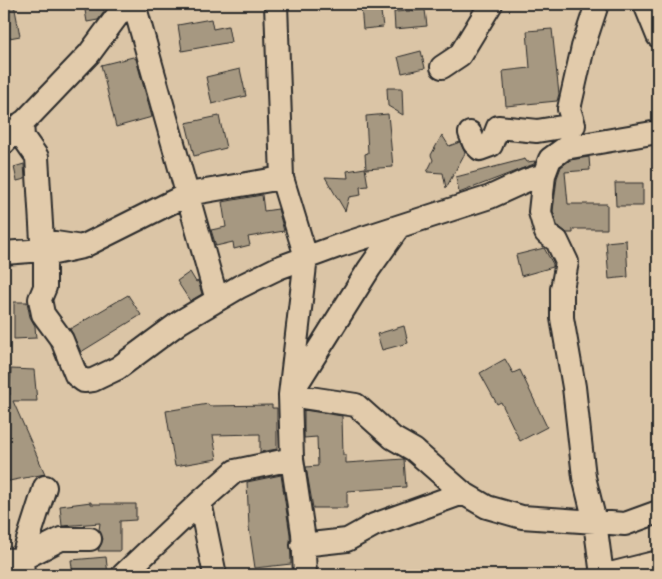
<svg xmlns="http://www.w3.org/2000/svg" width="662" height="579" viewBox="0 0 662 579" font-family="'Gochi Hand',sans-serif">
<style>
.building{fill:#a69881;stroke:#2b2b2b}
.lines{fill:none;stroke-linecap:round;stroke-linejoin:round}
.minor-casing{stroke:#2b2b2b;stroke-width:26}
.minor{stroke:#e2cbab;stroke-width:22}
</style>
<rect width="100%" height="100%" fill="#dbc5a6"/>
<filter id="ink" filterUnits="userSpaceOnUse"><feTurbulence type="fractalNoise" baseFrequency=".02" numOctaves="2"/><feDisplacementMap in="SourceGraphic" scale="10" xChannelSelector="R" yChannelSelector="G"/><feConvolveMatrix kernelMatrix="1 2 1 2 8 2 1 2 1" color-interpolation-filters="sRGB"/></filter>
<g filter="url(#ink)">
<path class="building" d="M4,4H14L20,36L4,39Z
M84,4H103L104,12L98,20L87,22Z
M380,4L383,27L363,29L361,6Z
M425,10L427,26L395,29L394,12Z
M211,19L213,29L228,26L231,42L182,51L178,25Z
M552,29L559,94L557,101L506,106L503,71L530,68L527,31Z
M421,51L425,68L402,73L398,57Z
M133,57L136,59L152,117L116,127L101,65Z
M240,69L246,96L212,104L206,77Z
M387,88H402L403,115L388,106Z
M388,114L393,167L366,169L365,154L368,153L366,116Z
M219,116L226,148L194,156L186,123Z
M442,135L449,146L460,142L465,153L446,188L443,173L427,172L433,160L431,155Z
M589,157L590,170L565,172L568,204H607V229H573V233H567L557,225L553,211L557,178L561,167L570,160Z
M525,159L527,162L535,161L534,164L459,193L456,177Z
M24,164L25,179L17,181L14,167Z
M365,168L368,186L360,187L361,195L349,197L345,211L325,177L348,178L347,171Z
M615,183H643V206H616Z
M262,195L264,211L278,209L284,231L248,237L250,245L234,249L233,242L216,246L211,230L226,227L222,202Z
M626,240L628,277L609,279L606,242Z
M544,248L553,264V267L521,276L516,255Z
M190,272L196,282L198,281L202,294L190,301L177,281Z
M128,295L141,315L81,352L70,329Z
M14,302H27L30,317L35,326L36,338L14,339Z
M404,326L408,343L382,350L377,334Z
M505,359L513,373L520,370L547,427L520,441L501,402L497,404L480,373Z
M11,369L34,370L37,401H13L45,474L4,482V380L10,395Z
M208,404L209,406L272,405V408H277V449L260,452V434L213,435L217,459L175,466L166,411Z
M304,410L342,416L343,455H346V463L404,459L406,487L347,491V508H313L306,467L318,466L317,437L304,438Z
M281,475L290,534L291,564L255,568L249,527L247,482Z
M91,502V504H136V520L120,521V551H98L103,539L99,530L100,523L62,526L60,506Z
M106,557L108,575H73L71,560Z"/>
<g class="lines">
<g class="minor-casing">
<path id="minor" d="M134,4L217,300
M645,4L658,36
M442,67L460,55L491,4
M22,123L23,137L37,157L42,241L82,247L45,255V287L40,299L43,314L62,340L76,375L84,381L93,380L118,368L180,322L239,287L278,268L338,246L490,197L525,181L544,175L550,159L565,148L658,132
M470,133L474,143L480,149L491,145L498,127L537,131L574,125L569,109L583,47L597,4
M4,143L89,54L126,4
M544,175L540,212L546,233L557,241L567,262L562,289V318L574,387L584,477L595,522L602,575
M282,178L306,257L290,395L356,405L393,438L414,450L463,493L487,507L522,517L625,524L658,512
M4,253L82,247L188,194L282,178L276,4
M292,459L303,533L305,575
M302,545L347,540L374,525L463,493
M22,559L45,487
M22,559L61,539H90
M4,560L22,559L23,575
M123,575L200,502
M215,575L200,502L235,471L292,459L290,395L369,269L398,228
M606,575L658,562"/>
</g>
<use href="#minor" class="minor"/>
</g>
</g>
<rect width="662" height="579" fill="none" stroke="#e2cbab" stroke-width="20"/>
<rect x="10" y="10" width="642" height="559" fill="none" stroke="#2b2b2b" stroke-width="2" filter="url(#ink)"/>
</svg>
